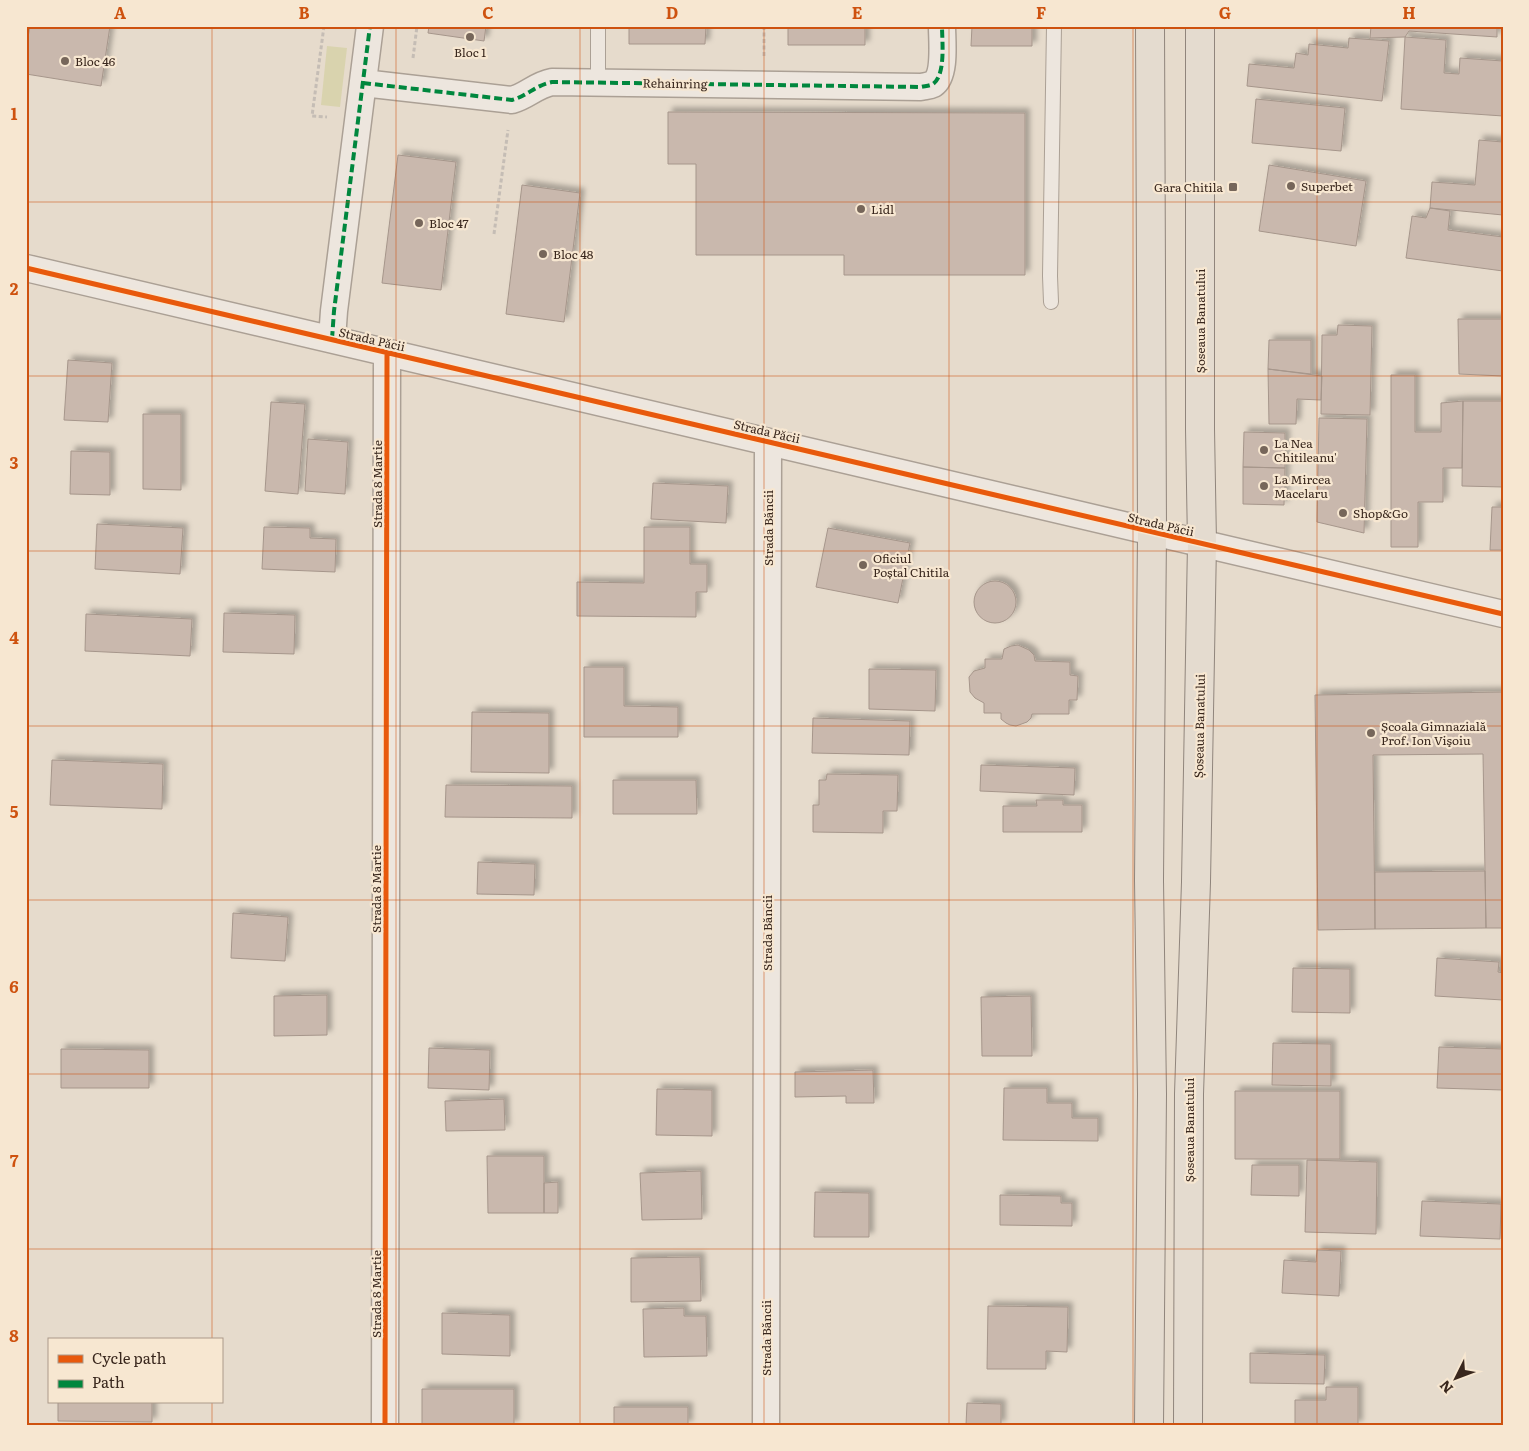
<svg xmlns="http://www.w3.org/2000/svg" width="1529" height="1451" viewBox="0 0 1529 1451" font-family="Literata,serif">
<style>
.green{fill:#d9d3ae}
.building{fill:#c9b8ad;stroke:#a6968b;filter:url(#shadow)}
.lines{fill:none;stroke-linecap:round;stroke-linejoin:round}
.lane-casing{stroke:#aba095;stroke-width:16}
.street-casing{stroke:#aba095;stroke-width:29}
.primary-casing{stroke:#90857c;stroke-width:30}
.path{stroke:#c5bdb5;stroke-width:3;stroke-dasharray:4 2.5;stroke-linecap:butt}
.lane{stroke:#ede6de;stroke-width:14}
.street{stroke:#ede6de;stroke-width:26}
.primary{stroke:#e4dbcf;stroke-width:28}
.quiet{stroke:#00873e;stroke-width:4;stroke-dasharray:8 4;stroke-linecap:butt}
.cycleway-casing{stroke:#f7e7d1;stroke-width:8}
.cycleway{stroke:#e8590c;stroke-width:5}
.grid{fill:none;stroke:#ce520f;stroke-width:1;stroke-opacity:0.55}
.poi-dot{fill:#76665a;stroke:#f7e7d1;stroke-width:2}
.labels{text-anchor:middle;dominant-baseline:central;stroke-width:4.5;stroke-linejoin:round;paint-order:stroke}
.poi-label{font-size:12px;fill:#39271d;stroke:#f7e7d1;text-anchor:start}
.street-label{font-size:12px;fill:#39271d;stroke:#f7e7d1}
.neatline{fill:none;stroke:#ce520f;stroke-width:2}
.grid-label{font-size:16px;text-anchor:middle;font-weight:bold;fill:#ce520f}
</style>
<defs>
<filter id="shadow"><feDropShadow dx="4.5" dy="-4.5" stdDeviation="2.5" flood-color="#0004"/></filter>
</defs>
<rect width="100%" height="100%" fill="#e6dbcc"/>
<path class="green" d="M327,46L347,48L340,107L321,105Z"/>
<path class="building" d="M30,26H110L101,86L26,74V49Z
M429,26H486L484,41L428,33Z
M629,26H706L705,44H629Z
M788,26H865V45H788Z
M972,26H1032V46H971Z
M1371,26H1497V37L1409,31L1405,37L1370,38Z
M1405,37L1446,40L1444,73L1459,74L1460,58L1503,61V116L1401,109Z
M1349,38L1389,41L1382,101L1247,86L1249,64L1294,68L1296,53L1308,55L1309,44L1348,48Z
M1256,99L1345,108L1341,151L1252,143Z
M668,112L1025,113V275H844V255H696V164H668Z
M1479,140L1503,142V215L1430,208L1432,182L1475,185Z
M398,155L456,162L441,290L382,283Z
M1269,165L1366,181L1356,246L1259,231Z
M522,185L580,193L564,322L506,314Z
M1430,208L1450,211L1448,230L1503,237V271L1406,258L1412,216L1426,218Z
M1458,319H1503V376L1459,374Z
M1338,325L1372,326L1370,415L1321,414L1322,335H1337Z
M1269,340H1311V374L1268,369Z
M68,360L112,363L108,422L64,420Z
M1268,369L1322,376L1321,400L1297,399L1296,424H1269Z
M1391,375H1415V432H1441V403L1463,401L1462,468H1443V502H1418V547H1391Z
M1463,401H1503V487L1462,486Z
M271,402L305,404L298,494L265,491Z
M143,414H181V490L143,489Z
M1319,418L1367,419L1364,533L1317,522Z
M1244,432L1285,433V468L1243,467Z
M308,439L348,442L345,494L305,491Z
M71,451L110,452V495L70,494Z
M1243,467L1285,468L1284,505L1243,504Z
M653,483L728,486L726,523L651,519Z
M1492,507H1503V550H1490Z
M97,524L183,528L180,574L95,569Z
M264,527L310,528V538L336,539L335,572L262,569Z
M644,527H690V564H707V592H696V617L577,616V582L644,583Z
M828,528L910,543L898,603L816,587Z
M974 602a21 21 0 1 1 42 0a21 21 0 1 1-42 0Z
M224,613L295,615L294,654L223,652Z
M86,614L192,619L190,656L85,651Z
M1018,645L1029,650L1034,655L1035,661L1070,662V675L1078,676L1077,700H1069V714H1032L1031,718L1027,722L1016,726L1010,725L1006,723L1001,719V713H984V703L975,698L970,692L969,677L974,671L985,668V659H1002L1004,649L1011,646Z
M584,667H624V706L678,707V737H584Z
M869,669L936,670L935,711L869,709Z
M1503,692V928H1486L1483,754L1373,755L1375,929L1318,930L1315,695Z
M472,712L549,713V773L471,772Z
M813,718L910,721L909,755L812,753Z
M52,760L163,764L162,809L50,805Z
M981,765L1075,768L1074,795L980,791Z
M827,774L898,775L897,811H883V833L813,832V805H819V780H826Z
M613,780H696L697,814H613Z
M446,785L572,786V818L445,817Z
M1036,800H1063V805H1082V832H1003V806H1037Z
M478,862L535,864L534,895L477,894Z
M1485,871L1486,928L1375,929V872Z
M233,913L288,917L285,961L231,958Z
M1437,958L1499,962L1498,972L1503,973V1000L1435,996Z
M1293,968L1350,969V1013L1292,1012Z
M327,995V1035L274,1036V996Z
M1031,996L1032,1056H982L981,997Z
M1273,1043L1331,1044V1086L1272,1085Z
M1439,1047L1503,1049V1090L1437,1088Z
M429,1048L490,1050L489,1090L428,1088Z
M61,1049L149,1050V1088H61Z
M873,1070L874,1103H846V1096L795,1097V1072Z
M1004,1088H1047V1103H1072V1118H1098V1141L1003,1140Z
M657,1089L712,1090V1136L656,1135Z
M1235,1091H1340V1159H1235Z
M504,1099L505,1130L446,1131L445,1101Z
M487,1156H544V1213H488Z
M1307,1160L1377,1162L1376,1234L1305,1232Z
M1252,1165H1299V1196L1251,1195Z
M701,1171L702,1219L642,1220L640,1173Z
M558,1182V1213H544V1183Z
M815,1192L869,1193V1237H814Z
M1000,1195L1061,1196V1203H1072V1226L1000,1225Z
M1422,1201L1501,1204L1500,1239L1420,1236Z
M1317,1250L1341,1251L1339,1296L1282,1293L1284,1260L1316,1262Z
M700,1257L701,1301L631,1302V1258Z
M988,1306L1068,1307L1067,1352L1046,1351V1369H987Z
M684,1308V1316H706L707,1356L644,1357L643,1309Z
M442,1313L510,1315V1356L442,1354Z
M1250,1353L1325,1355L1324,1384L1250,1383Z
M1326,1387H1358V1425H1295V1400H1326Z
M422,1389H514V1425H422Z
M58,1402H152V1422L58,1421Z
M967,1403L1001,1404V1425H966Z
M614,1407H688V1425H614Z"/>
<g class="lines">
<g class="lane-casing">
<path id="lane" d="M598,26V82
M1051,302L1050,276L1054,26"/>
</g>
<g class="street-casing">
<path id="street" d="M363,83L512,100C527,96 536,85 552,82L921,87C925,86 929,86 933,84C946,75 942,41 942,26
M26,268L1503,614
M332,339L334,311L370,26
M385,1425L387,353
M766,1425L768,442"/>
</g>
<g class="primary-casing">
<path id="primary" d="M1149,1425L1152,1094L1149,880L1152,532L1150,26
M1188,1425L1189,1094L1196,882L1202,543L1200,429V26"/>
</g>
<path class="path" d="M324,26L312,116L327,117
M764,56V26
M413,58L417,26
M494,234L508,130"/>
<use href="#lane" class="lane"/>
<use href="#street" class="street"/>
<use href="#primary" class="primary"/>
<path class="quiet" d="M363,83L512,100C527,96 536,85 552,82L921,87C925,86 929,86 933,84C946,75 942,41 942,26
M332,339L334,311L370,26"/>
<g class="cycleway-casing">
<path id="cycleway" d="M26,268L1503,614
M385,1425L387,353"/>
</g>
<use href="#cycleway" class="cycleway"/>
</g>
<path class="grid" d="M212,26V1340M396,26V1425M580,26V1425M764,26V1425M949,26V1425M1133,26V1425M1317,26V1425M26,202H1503M26,376H1503M26,551H1503M26,726H1503M26,900H1503M26,1074H1503M26,1249H1503M212,1402V1425"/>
<g class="poi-dot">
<circle cx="470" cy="37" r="5"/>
<circle cx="65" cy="61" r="5"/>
<circle cx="1291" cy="186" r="5"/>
<rect x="1228" y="182" width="10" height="10" rx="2.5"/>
<circle cx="861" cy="209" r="5"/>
<circle cx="419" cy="223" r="5"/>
<circle cx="543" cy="254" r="5"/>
<circle cx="1264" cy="450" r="5"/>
<circle cx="1264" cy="486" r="5"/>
<circle cx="1343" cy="513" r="5"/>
<circle cx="863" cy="565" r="5"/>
<circle cx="1371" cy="733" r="5"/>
</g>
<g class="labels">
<g class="poi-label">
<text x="470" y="52" text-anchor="middle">Bloc 1</text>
<text x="75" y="61">Bloc 46</text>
<text x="1301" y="186">Superbet</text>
<text x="1223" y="187" text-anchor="end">Gara Chitila</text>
<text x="871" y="209">Lidl</text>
<text x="429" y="223">Bloc 47</text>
<text x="553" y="254">Bloc 48</text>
<text x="1274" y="443">La Nea<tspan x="1274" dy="14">Chitileanu'</tspan></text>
<text x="1274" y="479">La Mircea<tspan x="1274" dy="14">Macelaru</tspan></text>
<text x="1353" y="513">Shop&amp;Go</text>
<text x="873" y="558">Oficiul<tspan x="873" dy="14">Poștal Chitila</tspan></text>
<text x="1381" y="726">Școala Gimnazială<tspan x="1381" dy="14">Prof. Ion Vişoiu</tspan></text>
</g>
<g class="street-label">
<text transform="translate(675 83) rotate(1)">Rehainring</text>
<text transform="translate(1200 321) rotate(-90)">Șoseaua Banatului</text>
<text transform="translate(372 339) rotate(13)">Strada Păcii</text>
<text transform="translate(767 431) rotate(13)">Strada Păcii</text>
<text transform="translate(377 484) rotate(-90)">Strada 8 Martie</text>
<text transform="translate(1161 524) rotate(13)">Strada Păcii</text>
<text transform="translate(768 528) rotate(-90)">Strada Băncii</text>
<text transform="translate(1199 726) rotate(-89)">Șoseaua Banatului</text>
<text transform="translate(376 889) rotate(-90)">Strada 8 Martie</text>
<text transform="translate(767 933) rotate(-90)">Strada Băncii</text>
<text transform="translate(1189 1130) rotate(-90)">Șoseaua Banatului</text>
<text transform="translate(376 1294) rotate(-90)">Strada 8 Martie</text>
<text transform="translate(766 1338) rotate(-90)">Strada Băncii</text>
</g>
</g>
<rect width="1529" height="1451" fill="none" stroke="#f7e7d1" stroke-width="55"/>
<rect x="48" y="1338" width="175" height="65" fill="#f7e7d1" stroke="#ab9a89"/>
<rect x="58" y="1355" width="25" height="8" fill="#e8590c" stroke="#ab9a89"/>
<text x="92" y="1364" font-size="15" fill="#39271d">Cycle path</text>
<rect x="58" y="1380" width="25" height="8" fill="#00873e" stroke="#ab9a89"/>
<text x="92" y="1388" font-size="15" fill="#39271d">Path</text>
<g transform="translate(1456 1378) rotate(228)" stroke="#f7e7d1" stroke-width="4" paint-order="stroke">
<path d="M0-4L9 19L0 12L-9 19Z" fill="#39271d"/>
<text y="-8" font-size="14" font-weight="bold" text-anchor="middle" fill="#39271d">N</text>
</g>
<rect x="28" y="28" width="1474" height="1396" class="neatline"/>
<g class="grid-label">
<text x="120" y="19">A</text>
<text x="304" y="19">B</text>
<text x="488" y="19">C</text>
<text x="672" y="19">D</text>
<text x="857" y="19">E</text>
<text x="1041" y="19">F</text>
<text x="1225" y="19">G</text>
<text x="1409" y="19">H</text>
<text x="14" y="120">1</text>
<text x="14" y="295">2</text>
<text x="14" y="469">3</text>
<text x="14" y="644">4</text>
<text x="14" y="818">5</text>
<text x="14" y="993">6</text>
<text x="14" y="1167">7</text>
<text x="14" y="1342">8</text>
</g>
</svg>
